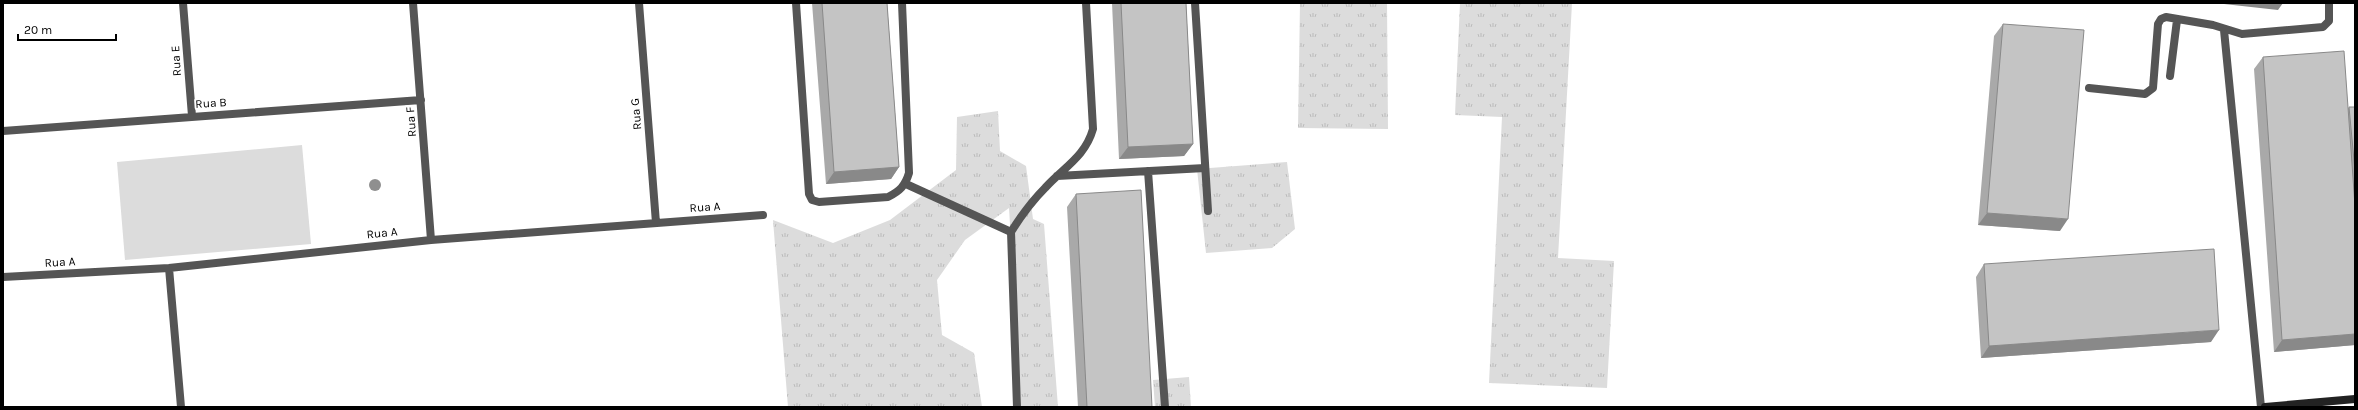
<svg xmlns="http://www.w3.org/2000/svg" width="2358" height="410" viewBox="0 0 2358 410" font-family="Karla,sans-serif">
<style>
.grass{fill:url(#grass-tufts)}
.garden{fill:#dcdcdc}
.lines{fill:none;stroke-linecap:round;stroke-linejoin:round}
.lane{stroke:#555;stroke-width:8}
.street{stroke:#555;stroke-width:8}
.secondary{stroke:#222;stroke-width:8}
.tree{fill:#8f8f8f}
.wall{fill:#a9a9a9}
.shaded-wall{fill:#898989}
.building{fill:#c4c4c4;stroke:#898989}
.labels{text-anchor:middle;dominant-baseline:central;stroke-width:4;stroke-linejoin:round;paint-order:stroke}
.street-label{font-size:12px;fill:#000;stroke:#fff}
</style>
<defs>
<pattern id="grass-tufts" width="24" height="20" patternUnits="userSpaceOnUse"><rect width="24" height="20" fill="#dcdcdc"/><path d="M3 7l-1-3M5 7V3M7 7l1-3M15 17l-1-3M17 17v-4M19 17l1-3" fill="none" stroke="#bbb"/></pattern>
</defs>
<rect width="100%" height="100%" fill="#fff"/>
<path class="grass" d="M1300,3H1387L1388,129L1298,128Z
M1460,3H1572L1558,258L1614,261L1607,388L1489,383L1502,117L1455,115Z
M998,111L1000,151L1026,166L1033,219L1044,224L1058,407H1021L1009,208L965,240L937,280L942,335L974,353L982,407H788L773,220L833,243L890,220L956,170L957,117Z
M1287,162L1295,229L1272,248L1206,253L1197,169Z
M1189,377L1191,407H1155L1153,380Z"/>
<path class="garden" d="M302,145L311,244L125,260L117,162Z"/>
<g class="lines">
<path class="lane" d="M2224,30L2261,407
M2170,76L2177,20
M2089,88L2145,94L2153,88L2158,24L2161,19L2166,17L2213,25L2242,34L2323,27L2329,21V3"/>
<path class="street" d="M183,3L192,116
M413,3L431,240
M639,3L656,223
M796,3L809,194L812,200L819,202L888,197C900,191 905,186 909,173L902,3
M1195,3L1208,211
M3,131L421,100
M1148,171L1165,407
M1057,176L1205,168
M906,184L1011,232C1021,216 1031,202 1045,188C1064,167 1085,157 1093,129L1086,3
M1011,232L1017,407
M169,268L181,407
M3,277L169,268L431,240L763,215"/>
<path class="secondary" d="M2265,407L2355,399"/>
</g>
<circle class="tree" cx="375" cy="185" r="6"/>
<path class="wall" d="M812,3H887L899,167L891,179L826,184Z
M1112,3H1186L1193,144L1184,156L1119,159Z
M2003,24L2060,231L1978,225L1994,36Z
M2263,57L2348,108L2355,107V345L2274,352L2254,69Z
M1076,194L1152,407H1078L1067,207Z
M1984,264L2211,342L1981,358L1976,277Z"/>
<path class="shaded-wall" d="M2215,3H2283L2278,10Z
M1193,144L1184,156L1119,159L1128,147Z
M899,167L891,179L826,184L834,172Z
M1987,213L2068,219L2060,231L1978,225Z
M2219,330L2211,342L1981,358L1989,346Z
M2355,334V345L2274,352L2282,340Z"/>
<path class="building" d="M822,3H887L899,167L834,172Z
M1121,3H1186L1193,144L1128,147Z
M2003,24L2084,30L2068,219L1987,213Z
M2344,51L2355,206V334L2282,340L2263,57Z
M2349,107H2355V171Z
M1141,190L1152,407H1087L1076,194Z
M2214,249L2219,330L1989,346L1984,264Z"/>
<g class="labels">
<g class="street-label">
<text transform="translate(176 61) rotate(-94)">Rua E</text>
<text transform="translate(211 103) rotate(-4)">Rua B</text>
<text transform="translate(636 114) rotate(-95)">Rua G</text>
<text transform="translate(411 122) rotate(-94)">Rua F</text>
<text transform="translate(705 207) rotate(-4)">Rua A</text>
<text transform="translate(382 233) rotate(-6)">Rua A</text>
<text transform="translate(60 262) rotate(-3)">Rua A</text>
</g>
</g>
<rect width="2358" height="410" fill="none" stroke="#000000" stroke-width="8"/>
<path d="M18 34v6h98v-6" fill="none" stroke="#000000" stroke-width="2"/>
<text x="24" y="34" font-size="12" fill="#000000" stroke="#ffffff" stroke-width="3" paint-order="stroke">20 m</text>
</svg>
